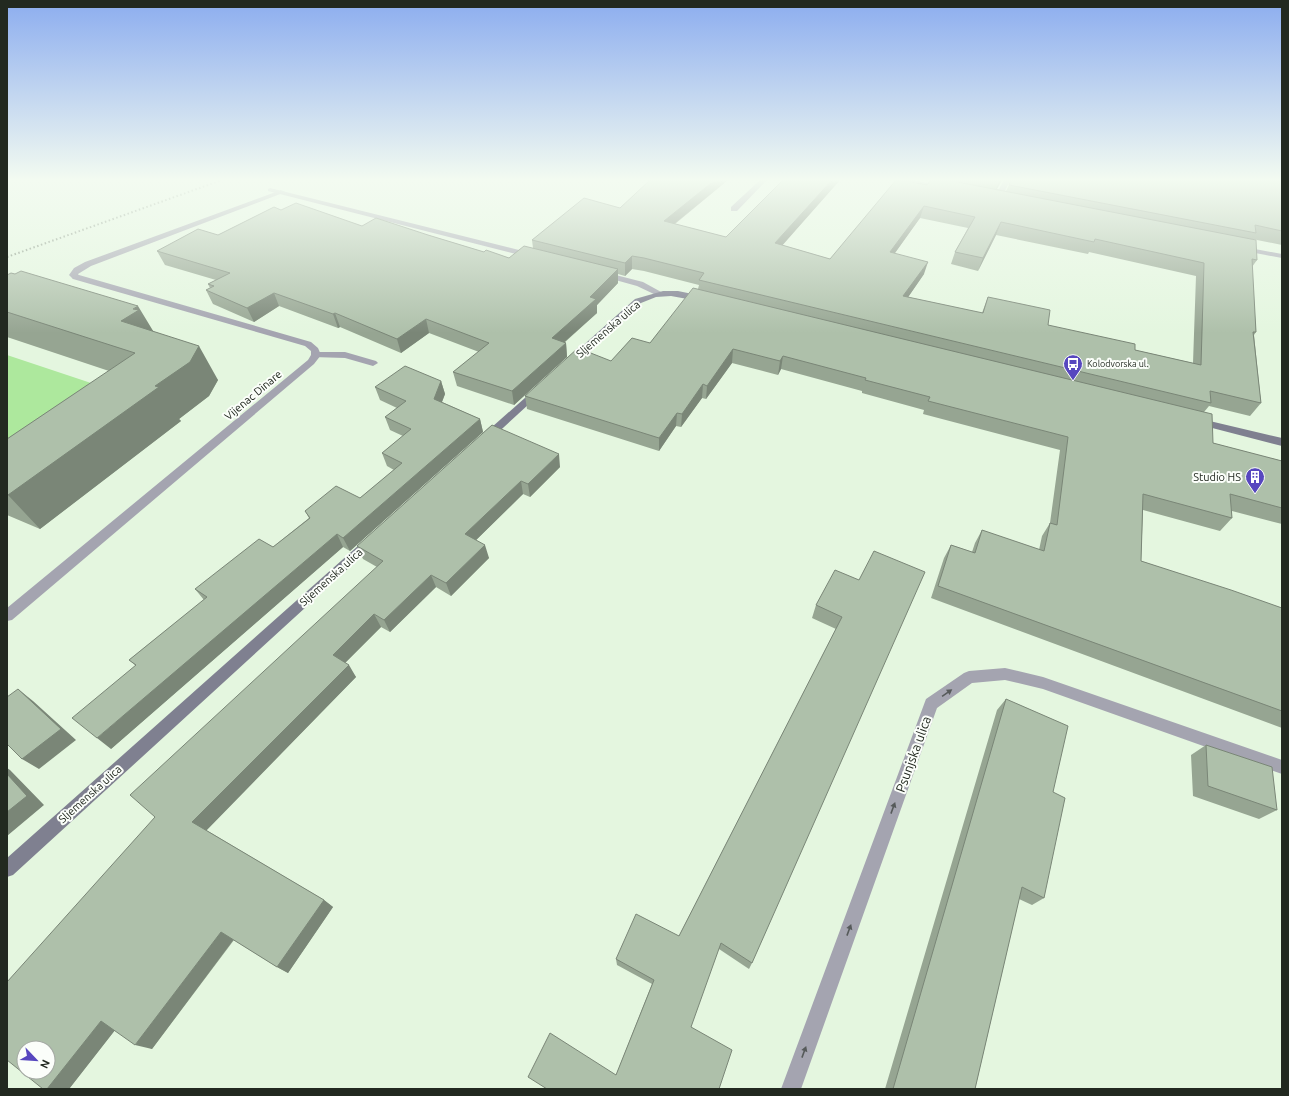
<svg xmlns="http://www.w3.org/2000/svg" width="1289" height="1096" viewBox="0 0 1289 1096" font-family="Ubuntu,sans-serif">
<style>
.green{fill:#ade89d}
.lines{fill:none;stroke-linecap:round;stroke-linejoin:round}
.lane{fill:#a4a4b0;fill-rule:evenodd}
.street{fill:#a4a4b0;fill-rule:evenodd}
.secondary{fill:#7f8090;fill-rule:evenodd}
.rail{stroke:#889584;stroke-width:2;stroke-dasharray:1.5 2.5;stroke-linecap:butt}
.wall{fill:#96a592;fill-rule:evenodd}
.shaded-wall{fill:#7a8677}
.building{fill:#aec0aa;stroke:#7a8677;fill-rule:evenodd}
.oneway{fill:#565a5a}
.labels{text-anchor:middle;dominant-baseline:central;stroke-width:4;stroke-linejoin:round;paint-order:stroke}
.far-poi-label{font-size:9px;fill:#222920;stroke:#fbfefa;text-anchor:start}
.street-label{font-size:11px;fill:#222920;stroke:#fbfefa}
.poi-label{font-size:11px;fill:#222920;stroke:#fbfefa;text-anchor:end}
.near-street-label{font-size:13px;fill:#222920;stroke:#fbfefa}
</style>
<rect width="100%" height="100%" fill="#e4f6df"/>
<path class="green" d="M7,355L112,390L7,459Z"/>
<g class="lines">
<path class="lane" d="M281,190L285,192L283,193L91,266L78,274L80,277L79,279H73L69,275L74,268L85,262Z
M316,352H345L376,361L378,363L373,366L345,358L313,357L311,355L313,353Z"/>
<path class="street" d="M760,180H767L737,211H731V207Z
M900,180H912L943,186L946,188L943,190L903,182Z
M1004,180H1010L1001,200H995L994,198Z
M270,188L535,254L536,256L532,258L268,191V189Z
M1239,246L1282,254V258L1239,250Z
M601,272H604L643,282L663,293L659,296L656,295L637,286L601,276Z
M73,275H79L311,342L318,348L321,355L314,364L12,620L7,621V608L308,360L311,355V351L305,346L73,279L72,277Z
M1005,668L1043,677L1282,760V774L1043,689L1005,680L972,683L937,708L801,1089H781L926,699L964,673L969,671Z"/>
<path class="secondary" d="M663,291H678L707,297L708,299L704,302L671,296L656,297L641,303L574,363H568L566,361L568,359L635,299Z
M538,388L541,389L543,391L541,393L491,439H483L482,437L483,435L535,389Z
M1197,418L1282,438V446L1193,423L1192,421L1193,419Z
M372,535L376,537L378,540L376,543L13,875L7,877V858L368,537Z"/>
<path class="rail" d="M7,257L222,180"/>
</g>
<path class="wall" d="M728,180L675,224L726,237L840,180L782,245L830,259L927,185L931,180H1002L997,189L1006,191L1009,185L1282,180V245L1252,239L1257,260L1252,267L1256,332L1254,335L1261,403L1250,416L1209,406L1204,412L1213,443L1282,461V524L1232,511V518L1220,531L1143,510L1141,561L1282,608V728L931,598L944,558L951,545L972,552L975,543L982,530L1039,550L1042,536L1050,523L1060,450L923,414L924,410L862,393V391L781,369L778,375L732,363L706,399L702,398L681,427L676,426L659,451L527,409L525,396L611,361L650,343L698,289L699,285L644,271L632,269L625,276L618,274V283L597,305V313L564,343H566L567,357L514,405L457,386L453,372L479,352L429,333L401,353L340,327L338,328L279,306L254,322L213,304L206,290L210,288L208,284L216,280L165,265L157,251L218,235L281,210L362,226L428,235L484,252L509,258L533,248L532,240L620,208ZM920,218L968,228L955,252L951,264L978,271L996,235L1088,254L1089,252L1196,276L1193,363L1135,350L1048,325L988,297L982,313L908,297L924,274L895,253Z
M7,275L153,331L218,380L209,396L179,419L181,421L40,529L7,515V439L109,371L7,337Z
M441,381L445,394L442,402L480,419L483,432L350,551L343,547L111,749L136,666L129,660L204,600L195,589L273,547L309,518L305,511L360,498L394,470L387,466L382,453L403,436L390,430L385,417L397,408L380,400L375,387Z
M492,425L560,467L530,497L523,494L476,540L489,558L451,596L436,587L390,632L381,627L345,663L356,677L206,830L324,900L333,907L288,973L277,967L234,940L152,1049L115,1030L69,1089H43L155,817L377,567L363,559L357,546Z
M859,580L752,963L749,969L719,949L616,1075L652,984L617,965L616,959L679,936L836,629L812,618L816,605Z
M1006,699L1053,792L1044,898L1032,905L1019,899L975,1089H885L997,710Z
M1206,745L1277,810L1259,819L1193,796L1191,755Z"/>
<path class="shaded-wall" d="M715,180H728L663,233L664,221Z
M832,180H840L773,256L775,243Z
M1000,180H1002L994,194L999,182Z
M924,206L920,218L887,264L890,252Z
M1001,222L996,235L978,271L983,258Z
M632,256V269L625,276V263Z
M928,262L924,274L900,309L903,296Z
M618,269V283L597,305V313L553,352L552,338L590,297Z
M274,293L279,306L254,322L247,308Z
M138,306L158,339L121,321L133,309Z
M335,313L340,327L338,328L333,314Z
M426,319L429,333L401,353L397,339Z
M566,343L567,357L514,405L512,391Z
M199,346L218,380L209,396L179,419L181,421L40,529L8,495L155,386Z
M733,349L732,363L706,399L707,386Z
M783,356L781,369L778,375L780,361Z
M441,381L445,394L438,412L434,399Z
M703,384L702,398L681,427L682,414Z
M677,413L676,426L659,451V438Z
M480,419L483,432L350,551L343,538Z
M559,454L560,467L530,497L528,484Z
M521,481L523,494L469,547L465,534Z
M337,534L343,547L111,749L97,738Z
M485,545L489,558L451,596L446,583Z
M431,575L436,587L390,632L384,620Z
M374,614L381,627L341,667L333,655Z
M349,665L356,677L205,832L192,822Z
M18,689L33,701L76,740L39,769L22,759Z
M7,768L10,770L44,805L7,836Z
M324,900L333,907L288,973L277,967Z
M221,932L234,939L152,1049L135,1045Z
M101,1021L119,1025L69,1089H47Z"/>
<path class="building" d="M650,180H715L664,221L726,237L783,180H832L775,243L830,259L896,180H901L927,185L931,180H947L1256,240L1257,260L1252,259L1256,332H1253L1261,403L1210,391L1211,403L699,280L704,273L644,258L632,256L625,263L532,240L584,198L620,208ZM924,206L975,217L955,252L983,258L1001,222L1094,242L1095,239L1204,263L1201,365L1135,350V344L1048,325L1050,310L988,297L983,313L903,296L928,262L890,252Z
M985,180H1000L999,182Z
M1011,180H1282V231L1255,225L1256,233L1009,185Z
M296,203L362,226L376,218L428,235L484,252L486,250L509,258L524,246L618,269L590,297L596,299L552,338L566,343L512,391L453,372L489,343L426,319L397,339L335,313L333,314L274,293L247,308L206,290L214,286L208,284L230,273L157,251L198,229L218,235L274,207L281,210Z
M21,271L138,306L133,309L139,310L121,321L199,346L190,362L155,386L159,387L8,495H7V439L135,353L7,312V275L11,273L15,274Z
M693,288L1212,414L1213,443L1282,461V508L1230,494L1232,518L1143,494L1141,561L1231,590L1282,608V711L938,586L951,545L975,553L982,530L1044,551L1050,523L1057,525L1068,437L928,401L930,397L865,380L866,378L783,356L780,361L733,349L707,386L703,384L682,414L677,413L659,438L525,396L578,348L611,361L632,338L650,343Z
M405,366L441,381L434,399L480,419L343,538L337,534L97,738L72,718L136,665L129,660L207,597L195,589L259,539L273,547L310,518L305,511L336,486L360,498L402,463L382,453L411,429L385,417L406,401L375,387Z
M492,425L559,454L528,484L521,481L465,534L485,545L446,583L431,575L384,620L374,614L333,655L349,665L192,822L324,900L277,967L221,932L135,1045L101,1021L47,1089H43L7,1060V982L155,817L130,795L383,561L357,546ZM24,1048H48V1072H24Z
M874,551L925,572L752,963L721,943L691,1027L732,1050L719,1089H547L528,1077L550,1033L616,1075L654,980L616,959L636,914L679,936L842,617L816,605L835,570L859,580Z
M18,689L61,729L22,759L7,744V697Z
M1006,699L1068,726L1053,792L1065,798L1044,898L1022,887L975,1089H893Z
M1206,745L1272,767L1277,810L1208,786Z
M7,774L27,796L7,812Z"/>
<defs><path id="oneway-solid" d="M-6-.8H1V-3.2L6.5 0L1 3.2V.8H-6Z"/></defs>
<g class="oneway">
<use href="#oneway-solid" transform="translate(947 693) rotate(-35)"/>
<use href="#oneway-solid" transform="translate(893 808) rotate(-70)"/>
<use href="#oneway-solid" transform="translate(849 930) rotate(-70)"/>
<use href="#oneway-solid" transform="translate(804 1052) rotate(-70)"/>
</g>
<linearGradient id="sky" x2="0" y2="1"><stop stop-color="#8cadef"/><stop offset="0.54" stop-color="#f3fbf1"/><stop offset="1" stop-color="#f3fbf1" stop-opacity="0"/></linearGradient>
<rect width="1289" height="333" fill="url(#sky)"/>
<defs>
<g id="bus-pin" transform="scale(1)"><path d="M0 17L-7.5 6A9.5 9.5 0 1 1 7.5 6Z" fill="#5747bf" stroke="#fbfefa"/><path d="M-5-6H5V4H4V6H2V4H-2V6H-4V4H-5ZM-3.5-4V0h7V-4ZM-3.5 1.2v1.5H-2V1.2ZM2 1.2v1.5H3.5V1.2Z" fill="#fff"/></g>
<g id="building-pin" transform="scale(1)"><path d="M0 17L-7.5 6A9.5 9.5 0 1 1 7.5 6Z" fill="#5747bf" stroke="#fbfefa"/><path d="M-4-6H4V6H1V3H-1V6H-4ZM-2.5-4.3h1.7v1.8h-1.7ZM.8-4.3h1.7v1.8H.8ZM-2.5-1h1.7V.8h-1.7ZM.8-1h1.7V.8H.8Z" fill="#fff"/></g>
</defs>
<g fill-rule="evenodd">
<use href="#bus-pin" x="1073" y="364"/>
<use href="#building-pin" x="1255" y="477"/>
</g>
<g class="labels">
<g class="far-poi-label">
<text x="1087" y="364">Kolodvorska ul.</text>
</g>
<g class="street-label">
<text transform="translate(608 329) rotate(-41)">Sljemenska ulica</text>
<text transform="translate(253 395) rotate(-40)">Vijenac Dinare</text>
<text transform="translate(331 577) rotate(-42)">Sljemenska ulica</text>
<text transform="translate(90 794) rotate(-42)">Sljemenska ulica</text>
</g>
<g class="poi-label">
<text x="1241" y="477">Studio HS</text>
</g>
<g class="near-street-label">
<text transform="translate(913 754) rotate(-70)">Psunjska ulica</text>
</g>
</g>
<rect width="1289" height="1096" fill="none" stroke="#222920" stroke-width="16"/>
<g transform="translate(36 1060) rotate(115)"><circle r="19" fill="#fbfefa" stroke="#a4a9a3"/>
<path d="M0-3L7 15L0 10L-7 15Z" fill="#5747bf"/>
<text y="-6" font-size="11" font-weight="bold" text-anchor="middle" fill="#222920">N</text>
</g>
</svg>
